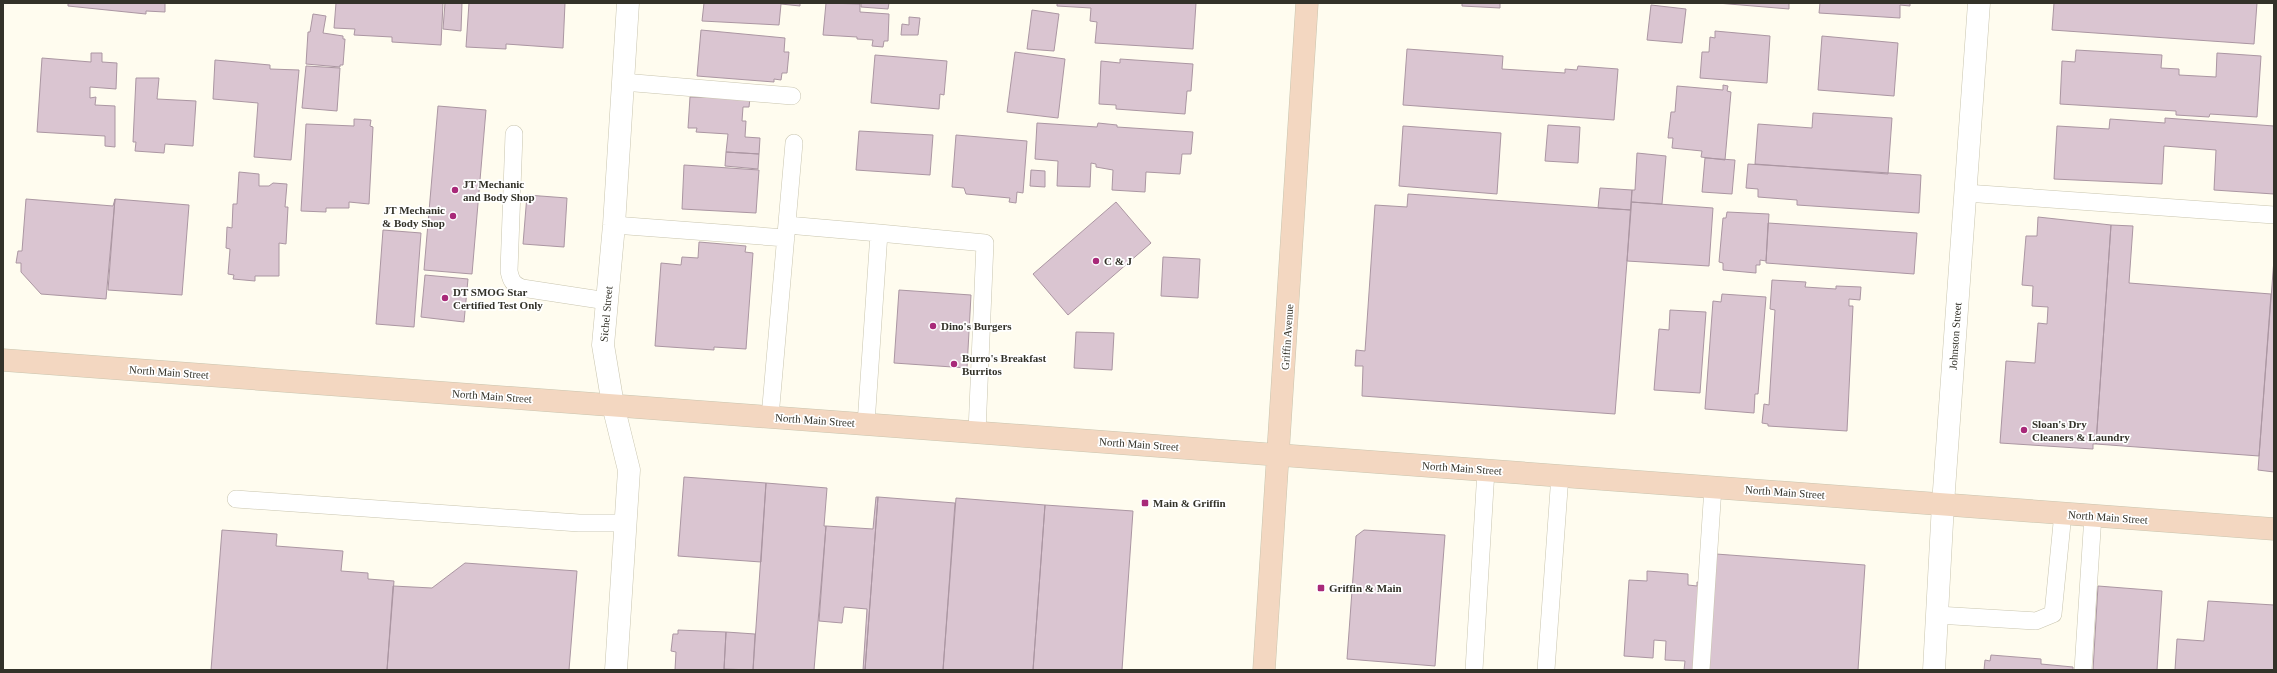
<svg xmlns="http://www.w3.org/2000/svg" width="2277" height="673" viewBox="0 0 2277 673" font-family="'Times New Roman',serif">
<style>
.building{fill:#dac5d1;stroke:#ab96a2}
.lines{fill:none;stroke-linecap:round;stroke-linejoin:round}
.service-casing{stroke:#c9c5af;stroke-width:18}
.minor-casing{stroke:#c9c5af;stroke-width:23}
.secondary-casing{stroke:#c9c5af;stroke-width:23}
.service{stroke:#fff;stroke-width:17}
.minor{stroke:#fff;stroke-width:22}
.secondary{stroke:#f3d7c1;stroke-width:22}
.poi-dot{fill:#a82979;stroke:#fff;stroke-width:1.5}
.labels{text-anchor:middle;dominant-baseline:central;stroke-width:3.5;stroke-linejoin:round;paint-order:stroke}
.poi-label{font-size:11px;font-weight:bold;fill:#333229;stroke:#fff;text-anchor:start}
.street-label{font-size:11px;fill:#333229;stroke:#fff}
</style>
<rect width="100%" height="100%" fill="#fffcef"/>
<path class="building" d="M68,3H165V12L146,11V14L68,6Z
M336,3H443L441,45L392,42V37L354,35L355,29L334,28Z
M445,3H462L461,31L443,29Z
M469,3H565L563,48L506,44V49L466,47Z
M704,3H800V6L781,4L779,25L702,21Z
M826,3L860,4V12L889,14L888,41H884L883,47L872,46L873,40L857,39V37L823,35Z
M861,3H889L888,9L861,7Z
M1057,3H1196L1193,49L1095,43L1097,22L1090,21L1091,8L1057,6Z
M1462,3H1500V8L1462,6Z
M1717,3H1789V9Z
M1820,3H1910V6L1900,5V18L1819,13Z
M2054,3H2257L2254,44L2052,30Z
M1651,5L1686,9L1682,43L1647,40Z
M1032,10L1059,14L1054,51L1027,49Z
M313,14L326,16L323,33L343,36V39H345L343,65H340V67L306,64L308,32H310Z
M909,17L920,18L918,35H901L902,24L909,25Z
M701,30L785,38L784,52H789L787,73H782L781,80L774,79V82L697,76Z
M1715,31L1770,36L1767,83L1700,78L1702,52H1709L1710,37L1715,38Z
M1822,36L1898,43L1894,96L1818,90Z
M1407,49L1503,56L1502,69L1565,73V69L1577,70L1578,66L1618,69L1614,120L1403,105Z
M2076,50L2162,55L2161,68L2179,69V75L2216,77L2217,53L2261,56L2257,117L2210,114L2209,117L2176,115V111L2060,104L2062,61L2075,62Z
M1015,52L1065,59L1058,118L1007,112Z
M91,53H102V62L117,63L116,89L90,87V98L96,97L95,105L115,106V147L105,146V136L37,132L42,58L91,62Z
M875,55L947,61L944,95L940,94L939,109L871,103Z
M1120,59L1193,64L1191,91H1187L1185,114L1116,109V105L1099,104L1101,61L1120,63Z
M215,60L270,65V69L299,70L291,160L254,157L258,103L213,99Z
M306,66L340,68L337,111L302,108Z
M136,78H159L157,99L196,101L193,146L165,144L164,153L135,151L136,142H133Z
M1723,85L1728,86L1727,91L1731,92L1725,160L1701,157L1702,151L1672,148L1673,138H1668L1671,112H1675L1677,86L1723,90Z
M690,97L750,98L749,107H743L742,121H746L745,137L760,138L759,154L726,152L728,134L696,132L697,128H688Z
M438,106L486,110L472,274L424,270Z
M1813,113L1892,118L1888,174L1755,164L1758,124L1812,128Z
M2165,118L2274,126V194L2214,190L2216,150L2164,146L2162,184L2054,179L2057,126L2109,129L2110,119L2165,123Z
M354,119L371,120L370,126L373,127L369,204L349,202V208H326V212L301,211L306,124L354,126Z
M1037,123L1097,127L1098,123L1117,125V127L1193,132L1191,154H1182L1180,174L1146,172L1145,192L1112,190L1113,170L1096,167V164L1091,163L1090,187L1057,186L1058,161L1035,159Z
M1548,125L1580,127L1578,163L1545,161Z
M1403,126L1501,133L1497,194L1399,186Z
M859,131L933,135L930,175L856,170Z
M956,135L1027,141L1023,193L1017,192L1016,203L1009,202L1010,198L966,194L964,188L952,187Z
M726,152L759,154L758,169L725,166Z
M1637,153L1666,156L1662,204L1631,202L1632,190H1635Z
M1705,158L1735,160L1732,194L1702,192Z
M1748,164L1921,175L1919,213L1797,205V200L1758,197V189L1746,188Z
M684,165L759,170L756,213L682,209Z
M1031,170L1045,171V187L1030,186Z
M239,172L259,174V186H269L273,183L287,184L285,207H288L286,244L279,243V276H255V281L233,279L234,275L228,274L230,249L226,248L227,227L232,228L233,204H237Z
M1600,188L1632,190L1631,210L1598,208Z
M1408,194L1631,210L1615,414L1362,396L1363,366H1355L1356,350L1365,351L1375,205L1407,207Z
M527,195L567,198L564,247L523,244Z
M26,199L113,206L115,199L106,299L41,294L21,272V263H16L18,251H22Z
M115,199L189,205L182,295L108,290Z
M1116,202L1151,243L1068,315L1033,274Z
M1631,202L1713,208L1709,266L1627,261Z
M1727,212L1769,214L1766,261L1760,260V265H1756V273L1723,270V263L1719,262L1723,218H1726Z
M2038,217L2111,225L2096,444H2093V449L2000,443L2006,361L2035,363L2038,323L2047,324L2048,307L2032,306L2033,286L2022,285L2026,236H2037Z
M1768,223L1917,233L1914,274L1766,263Z
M2111,225L2133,226L2129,283L2271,294L2259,456L2096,444Z
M383,230L421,233L414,327L376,324Z
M699,242L746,246L745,252L753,253L746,349L714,347V350L655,346L661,263L681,265L682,257L698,258Z
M1163,257L1200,259L1198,298L1161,296Z
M2274,259V472L2258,470Z
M425,275L468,279L464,322L421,317Z
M1772,280L1806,282L1805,287L1836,289V286L1861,287L1860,300L1849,299V306H1853L1847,431L1768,426V424L1762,423L1764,404L1769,405L1775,310L1770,309Z
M899,290L971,295L967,368L894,363Z
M1722,294L1766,297L1758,394H1755L1754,413L1705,409L1713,301L1721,302Z
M1670,310L1706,312L1700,393L1654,390L1659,329L1669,330Z
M1076,332L1114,333L1112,370L1074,368Z
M684,477L766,483L761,562L678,556Z
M766,483L827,488L824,526H826L814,670H753Z
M876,497H878L865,670H863L867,609L844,607L842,623L819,621L826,526L873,529Z
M878,497L955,503L943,670H865Z
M956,498L1045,505L1033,670H943Z
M1045,505L1133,511L1122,670H1033Z
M222,530L277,534L276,546L343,551L341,571L368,573V579L394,581L387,670H211Z
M1364,530L1445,535L1435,666L1347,659L1356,536Z
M1716,554L1865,565L1858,670H1707Z
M465,563L577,571L569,670H387L393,586L432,588Z
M1647,571L1688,574V585L1697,586V582L1704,583L1695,670H1684L1685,661L1665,660L1666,641L1654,640L1653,658L1624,656L1629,580L1647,581Z
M2098,586L2162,591L2157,670H2093Z
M2208,601L2274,605V670H2175L2177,639L2204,641Z
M678,630L726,632L724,670H675L676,652L671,651L673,634H678Z
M726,632L755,634L753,670L724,669Z
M1991,655L2041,659V664L2073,667V670H1984L1985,660L1990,661Z"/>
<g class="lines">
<g class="service-casing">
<path id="service" d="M623,82L792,96
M514,134L509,271C511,281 513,284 522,288L607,301
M1966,193L2274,215
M614,225L786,238
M787,225L879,233
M770,417L794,143
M866,424L879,233L985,243L977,432
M236,499L579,523H627
M1937,615L2036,621L2053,614L2063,513
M1474,670L1486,470
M1546,670L1560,475
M1701,670L1713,487
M2083,670L2093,515"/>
</g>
<g class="minor-casing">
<path id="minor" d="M616,670L629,470L613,405L603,345L614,225L628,3
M1934,670L1943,504L1979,3"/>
</g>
<g class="secondary-casing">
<path id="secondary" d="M3,360L2274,529
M1264,670L1307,3"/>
</g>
<use href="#service" class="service"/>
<use href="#minor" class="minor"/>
<use href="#secondary" class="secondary"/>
</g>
<g class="poi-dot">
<circle cx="455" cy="190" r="4"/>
<circle cx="453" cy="216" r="4"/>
<circle cx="1096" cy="261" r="4"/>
<circle cx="445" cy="298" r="4"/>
<circle cx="933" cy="326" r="4"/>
<circle cx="954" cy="364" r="4"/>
<circle cx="2024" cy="430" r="4"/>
<rect x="1141" y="499" width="8" height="8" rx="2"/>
<rect x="1317" y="584" width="8" height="8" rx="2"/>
</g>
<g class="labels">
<g class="poi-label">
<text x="463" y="184">JT Mechanic<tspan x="463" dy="13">and Body Shop</tspan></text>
<text x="445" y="210" text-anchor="end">JT Mechanic<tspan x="445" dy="13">&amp; Body Shop</tspan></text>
<text x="1104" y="261">C &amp; J</text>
<text x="453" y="292">DT SMOG Star<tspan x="453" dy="13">Certified Test Only</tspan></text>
<text x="941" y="326">Dino's Burgers</text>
<text x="962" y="358">Burro's Breakfast<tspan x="962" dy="13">Burritos</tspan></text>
<text x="2032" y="424">Sloan's Dry<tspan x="2032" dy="13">Cleaners &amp; Laundry</tspan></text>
<text x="1153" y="503">Main &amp; Griffin</text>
<text x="1329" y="588">Griffin &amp; Main</text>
</g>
<g class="street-label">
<text transform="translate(606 314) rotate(-85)">Sichel Street</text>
<text transform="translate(1955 336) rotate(-86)">Johnston Street</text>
<text transform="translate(1287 337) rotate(-86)">Griffin Avenue</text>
<text transform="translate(169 372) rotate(4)">North Main Street</text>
<text transform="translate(492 396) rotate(4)">North Main Street</text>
<text transform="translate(815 420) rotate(4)">North Main Street</text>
<text transform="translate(1139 444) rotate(4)">North Main Street</text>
<text transform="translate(1462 468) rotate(4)">North Main Street</text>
<text transform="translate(1785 492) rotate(4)">North Main Street</text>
<text transform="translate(2108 517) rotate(4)">North Main Street</text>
</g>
</g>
<rect width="2277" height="673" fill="none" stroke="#333229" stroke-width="8"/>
</svg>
